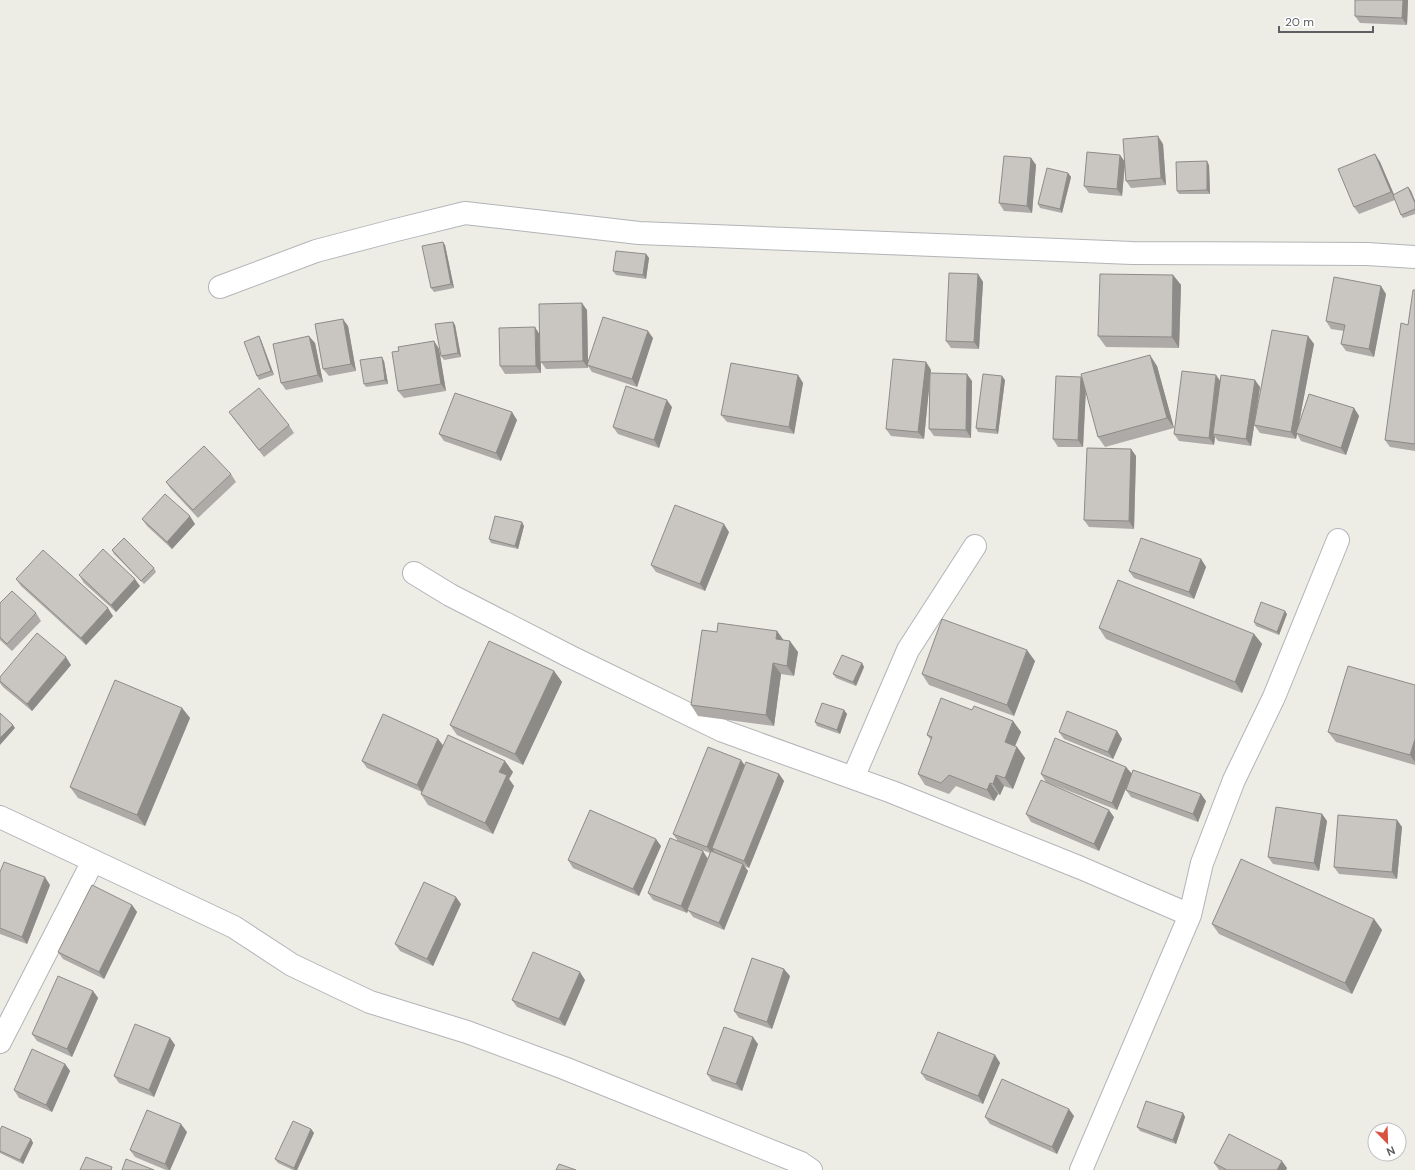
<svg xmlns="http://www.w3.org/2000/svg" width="1415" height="1170" viewBox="0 0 1415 1170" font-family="'DM Sans',sans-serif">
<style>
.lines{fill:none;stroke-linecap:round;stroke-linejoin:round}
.minor-casing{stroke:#b2b4b8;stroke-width:24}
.minor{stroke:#fff;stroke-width:22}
.wall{fill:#adaaa7}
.shaded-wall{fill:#8d8b88}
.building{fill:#c9c6c2;stroke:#8d8b88}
</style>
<rect width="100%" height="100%" fill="#edece5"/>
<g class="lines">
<g class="minor-casing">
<path id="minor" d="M220,287L316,251L392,231L465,213L639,233L1132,253L1367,254L1415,257
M414,573L450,595L571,657L723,731L892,792L1081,868L1190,915
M853,778L908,650L975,546
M0,817L234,927L292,965L370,1002L467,1032L564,1068L801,1163L811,1170
M0,1042L93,861
M1081,1170L1190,915L1202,863L1234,780L1274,697L1338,540"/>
</g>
<use href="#minor" class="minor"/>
</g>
<path class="wall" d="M1408,0L1407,25L1360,23L1355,16Z
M1163,144L1166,185L1131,188L1126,181L1125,165L1122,196L1089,193L1084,186L1120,155L1124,161Z
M1375,154L1380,162L1394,195L1408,187L1411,191L1415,201V214L1403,218L1401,215L1395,200L1359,214L1354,207Z
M1031,158L1036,165L1032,213L1004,211L999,203Z
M1209,165L1210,194H1179L1177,191Z
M1068,173L1071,177L1062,213L1040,208L1038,204Z
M445,245L454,288L434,292L431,288Z
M646,254L649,258L646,279L616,275L613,271Z
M978,274L983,282L979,349L951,348L946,341Z
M1173,275L1181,285L1179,348L1106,347L1098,336Z
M1415,290V451L1390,447L1385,440Z
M1386,294L1374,357L1346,351L1341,344L1344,331L1331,329L1326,321Z
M587,310L588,362L653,338L637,387L592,372L588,366V368L546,369L541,362V373L505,374L500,366Z
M453,322L455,325L461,357L444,360L441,356Z
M348,326L356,371L329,376L323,369Z
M1308,336L1314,344L1298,427L1354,408L1359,416L1346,455L1301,441L1297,434L1296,439L1260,433L1254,425Z
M261,340L274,375L259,380L257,376Z
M434,341L439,349L446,391L404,398L398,391L399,351Z
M315,343L323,382L286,390L281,383Z
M384,361L388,384L366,387L364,384Z
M926,362L931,370L930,373L972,381L971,438L934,436L929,429L930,375L924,439L891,436L886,429Z
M1157,366L1174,428L1105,447L1098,437L1086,391L1083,447H1058L1053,439L1081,377L1082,379Z
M798,375L803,383L794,434L727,422L721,415Z
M1005,380L998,434L978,432L976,428Z
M1220,381L1260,387L1251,446L1218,441L1215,437L1214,445L1179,441L1174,434Z
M672,407L659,448L618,434L613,427Z
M229,412L289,425L294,433L264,457L234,419Z
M517,420L501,461L444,441L439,434Z
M1131,449L1136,456L1134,529L1089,527L1084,520Z
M231,474L236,482L198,518L171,489L166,482Z
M142,519L195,524L172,549L147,526Z
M524,526L518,549L491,543L489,539Z
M729,532L705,591L656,572L651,565Z
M112,550L154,568L156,572L144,584L114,554Z
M1201,559L1206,567L1194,599L1134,578L1129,571Z
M79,575L140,586L116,612L84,583Z
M16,579L113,616L86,645L21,586Z
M0,603L36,613L41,621L12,651L0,640Z
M1287,614L1279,635L1256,626L1254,622Z
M1099,628L1254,634L1262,644L1242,693L1106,639Z
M777,631L783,640L798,652L794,676L781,674L774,726L698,716L691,705L717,632Z
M1035,661L1014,716L929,685L922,674Z
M862,663L864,667L856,686L836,678L833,674Z
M71,665L32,711L3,687L0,683V677Z
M554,671L562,682L523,765L457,735L450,725Z
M1415,685V765L1336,742L1328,732Z
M182,708L190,718L145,826L78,798L70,787Z
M844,710L847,714L840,734L817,726L815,722Z
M972,710L1013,721L1021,732L1015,746L1017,747L1025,758L1013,789L1004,786L1000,795L998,794L994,801L956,786L949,794L925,785L918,774L931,740L927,735Z
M1117,731L1122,739L1113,759L1064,739L1059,732Z
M438,739L443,745L513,772L509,779L514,786L493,834L428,805L421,794L422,792L367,768L362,761Z
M1126,767L1132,774L1117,810L1046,782L1041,774Z
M779,774L784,781L749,868L744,866L748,871L724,930L693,917L688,910L687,913L653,900L648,893L708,858L710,853L678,841L673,834Z
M1126,790L1206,801L1198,822L1131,797Z
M1026,814L1114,817L1099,851L1031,822Z
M1322,814L1327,821L1319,871L1273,864L1268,857Z
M1397,820L1402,827L1397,879L1339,874L1334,867Z
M661,846L639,896L573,868L568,860Z
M0,872L50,885L27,944L0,934Z
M461,904L433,966L400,951L395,944Z
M132,905L137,912L104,979L63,959L58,952Z
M1374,919L1382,930L1352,994L1219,934L1212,924Z
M790,976L772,1029L739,1018L734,1011Z
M585,980L565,1026L517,1007L512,1000Z
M93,991L98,998L72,1057L37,1041L32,1034Z
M170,1038L175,1045L154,1097L119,1083L114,1076Z
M758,1044L742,1091L712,1081L707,1074Z
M995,1055L1000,1063L983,1104L926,1080L921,1073Z
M65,1064L70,1071L52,1112L19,1098L14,1090Z
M1183,1113L1185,1117L1176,1144L1140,1131L1137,1127Z
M1074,1116L1057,1154L990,1124L985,1117Z
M311,1129L314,1133L297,1170H293L278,1163L275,1159Z
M0,1130L31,1139L33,1143L23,1164L0,1153Z
M187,1132L170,1170H166L135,1157L130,1150Z
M1214,1163L1287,1168L1286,1170H1219Z"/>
<path class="shaded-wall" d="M1403,0H1408L1407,25L1402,18Z
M1158,136L1163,144L1166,185L1161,178Z
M1375,154L1380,162L1396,199L1391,192Z
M1120,155L1125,162L1122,196L1117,189Z
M1031,158L1036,165L1032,213L1027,206Z
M1207,161L1209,165L1210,194L1207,190Z
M1068,173L1071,177L1062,213L1060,209Z
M1408,187L1411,191L1415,201V203Z
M443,242L445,245L454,288L451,284Z
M646,254L649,258L646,279L643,275Z
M978,274L983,282L979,349L974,342Z
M1173,275L1181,285L1179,348L1172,337Z
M1381,286L1386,294L1374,357L1369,349Z
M582,303L587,310L588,365H587L588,368L583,361Z
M343,319L348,326L356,371L351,364Z
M453,322L455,325L461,357L458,353Z
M535,327L540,335L541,373L536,366Z
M648,331L653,338L637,387L632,379Z
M259,336L261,340L274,375L271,371Z
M309,336L315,343L323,382L318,375Z
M1308,336L1314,344L1297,434L1296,433L1297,434L1296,439L1291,432Z
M434,341L439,349L446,391L441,384Z
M1150,355L1157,366L1174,428L1167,418Z
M382,357L384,361L388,384L385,380Z
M926,362L931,370L924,439L918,432Z
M967,374L972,381L971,438L966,430Z
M798,375L803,383L794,434L789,427Z
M1216,375L1221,382L1213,434L1215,437L1214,445L1209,438Z
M1002,376L1005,380L998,434L996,430Z
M1081,377L1086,384L1083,447L1078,440Z
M1255,380L1260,387L1251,446L1246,439Z
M667,400L672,407L659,448L654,440Z
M1354,408L1359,416L1346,455L1341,448Z
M512,412L517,420L501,461L496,453Z
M1131,449L1136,456L1134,529L1129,521Z
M190,516L195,524L172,549L167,542Z
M522,522L524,526L518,549L515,546Z
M724,524L729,532L705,591L700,584Z
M1201,559L1206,567L1194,599L1189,592Z
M135,579L140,586L116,612L111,605Z
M108,608L113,616L86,645L81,638Z
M1285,611L1287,614L1279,635L1277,632Z
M777,631L785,642L776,639Z
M1254,634L1262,644L1242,693L1235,682Z
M790,641L798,652L794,676L787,666Z
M1027,650L1035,661L1014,716L1007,705Z
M66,657L71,665L32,711L27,704Z
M773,663L781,674L774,726L766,715Z
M862,663L864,667L856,686L853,682Z
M554,671L562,682L523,765L515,754Z
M182,708L190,718L145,826L137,815Z
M844,710L847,714L840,734L837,730Z
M1013,721L1021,732L1012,753L1005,742Z
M13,725L15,728L0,745V738Z
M1117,731L1122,739L1113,759L1108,752Z
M438,739L443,746L422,792L417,785Z
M1415,739V762L1410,755Z
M1017,747L1025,758L1013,789L1005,778Z
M741,760L746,767L712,848L714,850L712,854L707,847Z
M505,761L513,772L509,779L514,786L493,834L485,823L499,772Z
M1126,767L1132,774L1117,810L1112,803Z
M779,774L784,781L749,868L744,861Z
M996,775L1004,786L1000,795L993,784Z
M990,783L998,794L994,801L987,790Z
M1201,794L1206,801L1198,822L1193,814Z
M1109,810L1114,817L1099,851L1094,844Z
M1322,814L1327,821L1319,871L1314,863Z
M1397,820L1402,827L1397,879L1392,872Z
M656,839L661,846L639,896L633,889Z
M703,851L708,859L687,913L681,906Z
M743,864L748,871L724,930L719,923Z
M45,877L50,885L27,944L22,937Z
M456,897L461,904L433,966L427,959Z
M132,905L137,912L104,979L99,972Z
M1374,919L1382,930L1352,994L1345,983Z
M784,969L790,976L772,1029L767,1022Z
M580,972L585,980L565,1026L559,1019Z
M93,991L98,998L72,1057L67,1049Z
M753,1037L758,1044L742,1091L736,1084Z
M170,1038L175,1045L154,1097L149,1090Z
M995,1055L1000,1063L983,1104L978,1096Z
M65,1064L70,1071L52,1112L46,1105Z
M1069,1109L1074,1116L1057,1154L1052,1147Z
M1183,1113L1185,1117L1176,1144L1173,1140Z
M181,1124L187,1132L170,1170H169L165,1164Z
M311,1129L314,1133L297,1170H295L294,1168Z
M31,1139L33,1143L23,1164L20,1160Z
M1282,1161L1287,1168L1286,1170H1277Z"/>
<path class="building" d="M1355,0H1403L1402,18L1355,16Z
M1158,136L1161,178L1126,181L1123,139Z
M1087,152L1120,155L1117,189L1084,186Z
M1375,154L1391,192L1354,207L1338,169Z
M1004,156L1031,158L1027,206L999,203Z
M1207,161V190L1177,191L1176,162Z
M1047,168L1068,173L1060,209L1038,204Z
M1408,187L1415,203V209L1401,215L1393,195Z
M443,242L451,284L431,288L422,246Z
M616,251L646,254L643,275L613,271Z
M949,273L978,274L974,342L946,341Z
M1100,274L1173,275L1172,337L1098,336Z
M1334,277L1381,286L1369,349L1341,344L1345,325L1326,321Z
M1413,290H1415V444L1385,440L1401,323L1408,325Z
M582,303L583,361L540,362L539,304Z
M603,317L648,331L632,379L587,365Z
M343,319L351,364L323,369L315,324Z
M453,322L458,353L441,356L435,324Z
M535,327L536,366H500L499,328Z
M1272,330L1308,336L1291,432L1254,425Z
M259,336L271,371L257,376L244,342Z
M309,336L318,375L281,383L273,344Z
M434,341L441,384L398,391L392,352L399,351L398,347Z
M1150,355L1167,418L1098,437L1081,374Z
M382,357L385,380L364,384L360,360Z
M893,359L926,362L918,432L886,429Z
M731,363L798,375L789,427L721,415Z
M1182,371L1216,375L1209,438L1174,434Z
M930,373L967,374L966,430L929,429Z
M983,374L1002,376L996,430L976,428Z
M1221,375L1255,380L1246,439L1213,434Z
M1056,376L1081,377L1078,440L1053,439Z
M626,386L667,400L654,440L613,427Z
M259,388L289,425L259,450L229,412Z
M455,393L512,412L496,453L439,434Z
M1309,394L1354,408L1341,448L1296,433Z
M204,446L231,474L193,510L166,482Z
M1087,448L1131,449L1129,521L1084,520Z
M165,494L190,516L167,542L142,519Z
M675,505L724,524L700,584L651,565Z
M495,516L522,522L515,546L489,539Z
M124,538L154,568L141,581L112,550Z
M1141,538L1201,559L1189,592L1129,571Z
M103,549L135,579L111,605L79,575Z
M43,550L108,608L81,638L16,579Z
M1118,580L1254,634L1235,682L1099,628Z
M12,591L36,613L7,644L0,637V603Z
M1261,602L1285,611L1277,632L1254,622Z
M942,619L1027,650L1007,705L922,674Z
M718,623L777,631L776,639L790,641L787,666L773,663L766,715L691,705L702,630L717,632Z
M37,633L66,657L27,704L0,681V677Z
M489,641L554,671L515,754L450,725Z
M842,655L862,663L853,682L833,674Z
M1348,666L1415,685V739L1410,755L1328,732Z
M115,680L182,708L137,815L70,787Z
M941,698L972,710L974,706L1013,721L1005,742L1017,747L1005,778L996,775L993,784L990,783L987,790L949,775L941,783L918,774L932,737L927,735Z
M822,703L844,710L837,730L815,722Z
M1067,711L1117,731L1108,752L1059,732Z
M0,713L13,725L0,738Z
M383,714L438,739L417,785L362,761Z
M448,735L505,761L499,772L507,775L485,823L421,794Z
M1055,738L1126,767L1112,803L1041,774Z
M708,747L741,760L707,847L673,834Z
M746,762L779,774L744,861L712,848Z
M1133,770L1201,794L1193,814L1126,790Z
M1041,780L1109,810L1094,844L1026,814Z
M1276,807L1322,814L1314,863L1268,857Z
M590,810L656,839L633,889L568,860Z
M1338,815L1397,820L1392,872L1334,867Z
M670,838L703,851L681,906L648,893Z
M711,851L743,864L719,923L687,910Z
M1241,859L1374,919L1345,983L1212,924Z
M4,862L45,877L22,937L0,928V872Z
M424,882L456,897L427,959L395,944Z
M92,885L132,905L99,972L58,952Z
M533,952L580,972L559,1019L512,1000Z
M752,958L784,969L767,1022L734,1011Z
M58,976L93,991L67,1049L32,1034Z
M135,1024L170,1038L149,1090L114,1076Z
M724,1027L753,1037L736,1084L707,1074Z
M938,1032L995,1055L978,1096L921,1073Z
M32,1049L65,1064L46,1105L14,1090Z
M1002,1079L1069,1109L1052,1147L985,1117Z
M1146,1101L1183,1113L1173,1140L1137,1127Z
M147,1110L181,1124L165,1164L130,1150Z
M293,1121L311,1129L294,1168L275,1159Z
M2,1126L31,1139L20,1160L0,1151V1130Z
M1229,1134L1282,1161L1277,1170H1227L1214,1163Z
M86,1157L112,1167L111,1170H80Z
M126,1159L154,1170H122Z
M559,1164L576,1170H556Z"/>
<g transform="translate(1387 1142) rotate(157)"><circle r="19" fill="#ffffff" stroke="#bebfc1"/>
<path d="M0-3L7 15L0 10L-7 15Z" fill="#d85441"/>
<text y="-6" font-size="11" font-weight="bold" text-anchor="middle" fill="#5d5f64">N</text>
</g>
<path d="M1279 26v6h94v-6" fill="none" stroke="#5d5f64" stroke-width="2"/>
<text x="1285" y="26" font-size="12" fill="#5d5f64" stroke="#ffffff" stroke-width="3" paint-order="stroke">20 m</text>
</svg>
